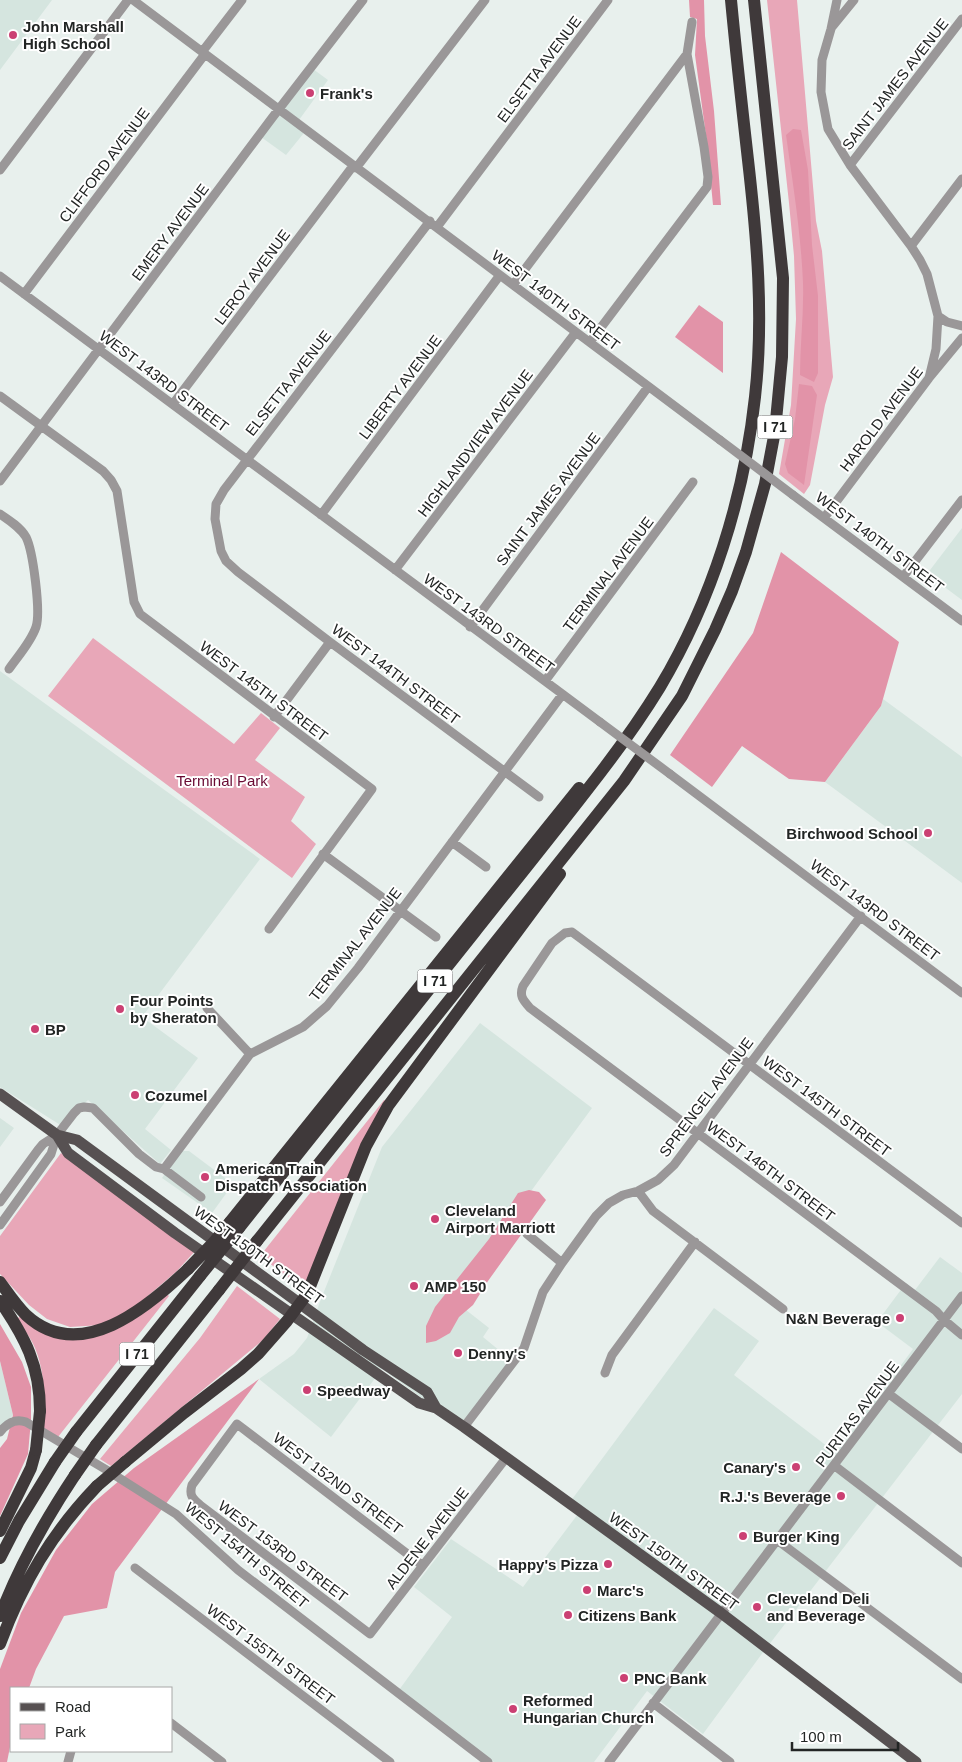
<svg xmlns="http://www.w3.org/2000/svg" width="962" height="1762" viewBox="0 0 962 1762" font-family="Arial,sans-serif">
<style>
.built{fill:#d5e5df}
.green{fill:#e8a7b8}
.forest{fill:#e293a8}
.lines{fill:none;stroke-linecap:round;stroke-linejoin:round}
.minor{stroke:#9a9798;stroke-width:9}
.major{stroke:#575152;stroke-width:11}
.highway{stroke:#3f393a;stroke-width:12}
.minor-bridge{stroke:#9a9798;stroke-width:9}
.highway-bridge{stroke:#3f393a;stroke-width:12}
.poi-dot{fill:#cb4073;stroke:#fff;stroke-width:2}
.labels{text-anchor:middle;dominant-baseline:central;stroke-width:4;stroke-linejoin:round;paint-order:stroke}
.shield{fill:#fff;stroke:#646666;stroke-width:1}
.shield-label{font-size:14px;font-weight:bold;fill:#222524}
.poi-label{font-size:15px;font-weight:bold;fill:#222524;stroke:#fff;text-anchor:start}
.street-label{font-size:15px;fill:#222524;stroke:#fff}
.park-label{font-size:15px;fill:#690a33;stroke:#fff}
</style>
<rect width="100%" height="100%" fill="#e8f0ed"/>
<path class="built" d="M0,0H52L0,70Z
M313,69L328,80L299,120L308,128L286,155L261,137Z
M962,528V600L927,574Z
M0,671L260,859L142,1017L198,1058L145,1129L171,1150L160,1164L88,1100L62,1126L0,1087Z
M883,699L962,757V883L825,782L881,706Z
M480,1023L592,1108L452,1299L489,1328L483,1337L511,1360L462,1427L382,1369L331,1437L259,1379L294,1354L307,1338L321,1299L382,1147Z
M0,1118L14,1128L0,1147Z
M181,1151H189L233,1184L212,1213L162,1178Z
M940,1257L962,1273V1394L761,1655L703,1734L647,1691L594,1762H494L399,1690L452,1617L414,1587L451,1539L523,1587L578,1514L567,1506L714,1308L759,1341L734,1375L836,1453L913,1349L877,1322L906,1283L915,1290Z
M0,1361L13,1415L0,1431Z"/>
<path class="green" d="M767,0H797L816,221L822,251L833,377L825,405L810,485L804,494L779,474L791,405L796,319L794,256L789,203Z
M93,638L234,744L261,713L280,728L255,760L305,797L291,821L316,844L292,878L48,696Z
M384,1100L387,1102L303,1289L260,1256Z
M61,1153L196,1250L177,1271L128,1313L101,1325L70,1327L47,1319L29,1305L0,1274V1236Z
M237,1286L280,1319L263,1340L111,1466L100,1459L200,1338Z
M166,1293L169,1296L58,1437L44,1429C44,1402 46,1374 35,1348C31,1338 23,1328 17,1319L20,1316L71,1339L102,1335L125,1324Z"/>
<path class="forest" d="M689,0H704L705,36L714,111L721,205H713L707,143L695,55L697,19L690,17Z
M793,129L801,130L808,170L812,245L818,296V373L814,382L800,375C800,344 804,314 803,283C801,234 793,184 786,135Z
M699,305L723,322V373L675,337Z
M799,384L812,386L817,395L804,485L788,473L785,464L795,419Z
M781,552L899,642L881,706L825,782L789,779L742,746L712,787L670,755L753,633Z
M529,1190L539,1192L546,1200L488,1281L473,1305L459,1317L450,1333L436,1341L426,1343V1326L435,1307L489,1239L518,1193Z
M0,1324L22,1362L31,1387V1420L28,1454L0,1516V1448L7,1439L13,1415L0,1361Z
M259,1379L115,1572L107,1608L64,1616L36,1669L29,1688H11V1742L7,1762H0V1669L21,1613L56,1550L92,1504L134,1468Z"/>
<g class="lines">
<path class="minor" d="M133,0C329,146 524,294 720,440
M837,0L831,29L822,60L821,92L828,129L850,165L911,246L920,260L927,274L938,316L936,349L929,378
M832,27L854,0
M202,52L242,0
M850,165L962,19
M356,168L485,0
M0,170L128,0
M430,221L224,490L216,504L215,519L221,551L226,561L238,572L330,642L539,797
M437,227L608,0
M911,246L962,179
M0,276L600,722
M513,285L687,54
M24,294L205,54
M938,316L947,322L962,326
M590,342L707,187L708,177L704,147L687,54L692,22
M0,396L103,471L111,480L117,491L134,602L140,614L372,789L269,929
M173,404L353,166
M0,481L272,118L363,0
M793,495L962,621
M0,514C9,520 20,527 26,537C33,551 41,612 36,627C31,642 18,656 9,669
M321,515L500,275
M824,518L929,378L962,338
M395,570L576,332
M903,577L962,500
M470,627L648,387
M545,681L693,482
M274,717L330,642
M670,774L962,993
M452,842L486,867
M323,854L436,937
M207,1008L250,1054
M164,1169L250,1054L303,1027L327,1006L358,968L562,695
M638,1191L653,1211L783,1309
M0,1202L38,1150L43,1144L57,1135
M962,1223L572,932L565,933L552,943L523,986C519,996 523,1000 530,1008L936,1311L944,1320L962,1335
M0,1225L51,1154L57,1135L74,1113L79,1108L84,1107L93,1108L139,1154L156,1167L164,1169L201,1197
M527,1234L562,1263
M605,1373L612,1355L695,1242
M889,1394L962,1449
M464,1427L524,1348L543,1292L562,1263L596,1216L609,1203L623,1195L638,1191L658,1180L674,1165L861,916
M0,1432C7,1423 15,1418 26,1422L105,1469L176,1514L238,1570L488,1762
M835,1466L962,1563
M777,1540L962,1679
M422,1565L237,1424L192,1485C189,1495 192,1498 200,1505L370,1634L506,1458
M135,1568L390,1762
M653,1703L730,1762
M171,1723L222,1762
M68,1762L71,1751
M609,1762L962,1296"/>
<path class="major" d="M0,1094L57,1135L77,1140L363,1350L427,1392L436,1408
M57,1135L68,1153L175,1233L419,1403L436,1408L464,1427L721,1613L916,1762"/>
<path class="highway" d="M230,1222L579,788
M239,1228C317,1129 396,1031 474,933C512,885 550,838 587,790C613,757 638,723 660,687C712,600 744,498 755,397C764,317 757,239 748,160C742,107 736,53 731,0
M257,1241L624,781L682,696L715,630L732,591L746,552L765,484L775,431L782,357L783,278L754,0
M0,1282C8,1293 16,1305 26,1315C80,1365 148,1307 188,1269
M0,1301C25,1337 40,1366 40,1411
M76,1432L200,1276
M96,1445L219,1290
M125,1462L184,1413L241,1369L258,1354L287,1321L307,1294L366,1146L388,1106L560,874
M0,1531L31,1468L36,1450
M0,1558L19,1521L55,1462
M0,1616C19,1566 45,1520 75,1475
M0,1644C23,1582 51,1534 97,1486"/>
<path class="minor-bridge" d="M720,440L793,495
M600,722L670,774"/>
<path class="highway-bridge" d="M188,1269L214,1242L230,1222
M200,1276L239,1228
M219,1290L257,1241
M36,1450L40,1411
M55,1462L76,1432
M75,1475L96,1445
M97,1486L125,1462"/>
</g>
<g class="poi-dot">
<circle cx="13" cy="35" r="5"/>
<circle cx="310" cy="93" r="5"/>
<circle cx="928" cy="833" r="5"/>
<circle cx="120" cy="1009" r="5"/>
<circle cx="35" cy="1029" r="5"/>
<circle cx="135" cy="1095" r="5"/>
<circle cx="205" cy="1177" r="5"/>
<circle cx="435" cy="1219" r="5"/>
<circle cx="414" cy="1286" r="5"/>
<circle cx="900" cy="1318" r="5"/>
<circle cx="458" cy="1353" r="5"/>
<circle cx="307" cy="1390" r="5"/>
<circle cx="796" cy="1467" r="5"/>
<circle cx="841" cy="1496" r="5"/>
<circle cx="743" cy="1536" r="5"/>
<circle cx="608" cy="1564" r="5"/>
<circle cx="587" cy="1590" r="5"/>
<circle cx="757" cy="1607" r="5"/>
<circle cx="568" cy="1615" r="5"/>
<circle cx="624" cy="1678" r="5"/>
<circle cx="513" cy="1709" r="5"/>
</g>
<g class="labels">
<g class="shield">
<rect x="757.5" y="415.5" width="35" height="23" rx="4"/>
<rect x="417.5" y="969.5" width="35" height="23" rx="4"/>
<rect x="119.5" y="1342.5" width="35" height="23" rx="4"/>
</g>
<g class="shield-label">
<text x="775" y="427">I 71</text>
<text x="435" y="981">I 71</text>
<text x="137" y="1354">I 71</text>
</g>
<g class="poi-label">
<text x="23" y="26">John Marshall<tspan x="23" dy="17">High School</tspan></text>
<text x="320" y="93">Frank's</text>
<text x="918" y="833" text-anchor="end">Birchwood School</text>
<text x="130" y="1000">Four Points<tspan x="130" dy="17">by Sheraton</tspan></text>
<text x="45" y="1029">BP</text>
<text x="145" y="1095">Cozumel</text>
<text x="215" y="1168">American Train<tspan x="215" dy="17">Dispatch Association</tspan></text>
<text x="445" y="1210">Cleveland<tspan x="445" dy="17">Airport Marriott</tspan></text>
<text x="424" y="1286">AMP 150</text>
<text x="890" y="1318" text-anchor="end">N&amp;N Beverage</text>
<text x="468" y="1353">Denny's</text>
<text x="317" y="1390">Speedway</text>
<text x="786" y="1467" text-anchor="end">Canary's</text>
<text x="831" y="1496" text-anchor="end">R.J.'s Beverage</text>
<text x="753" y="1536">Burger King</text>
<text x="598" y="1564" text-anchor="end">Happy's Pizza</text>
<text x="597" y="1590">Marc's</text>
<text x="767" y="1598">Cleveland Deli<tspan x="767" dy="17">and Beverage</tspan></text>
<text x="578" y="1615">Citizens Bank</text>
<text x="634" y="1678">PNC Bank</text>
<text x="523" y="1700">Reformed<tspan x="523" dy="17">Hungarian Church</tspan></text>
</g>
<g class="street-label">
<text transform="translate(539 69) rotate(-53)">ELSETTA AVENUE</text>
<text transform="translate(895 84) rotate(-52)">SAINT JAMES AVENUE</text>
<text transform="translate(104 165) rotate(-53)">CLIFFORD AVENUE</text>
<text transform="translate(170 232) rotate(-53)">EMERY AVENUE</text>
<text transform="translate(252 277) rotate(-53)">LEROY AVENUE</text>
<text transform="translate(556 300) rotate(37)">WEST 140TH STREET</text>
<text transform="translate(164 381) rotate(37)">WEST 143RD STREET</text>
<text transform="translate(288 383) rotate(-52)">ELSETTA AVENUE</text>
<text transform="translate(400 387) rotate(-53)">LIBERTY AVENUE</text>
<text transform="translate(881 419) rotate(-53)">HAROLD AVENUE</text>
<text transform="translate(475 443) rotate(-53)">HIGHLANDVIEW AVENUE</text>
<text transform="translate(548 499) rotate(-53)">SAINT JAMES AVENUE</text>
<text transform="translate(880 542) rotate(37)">WEST 140TH STREET</text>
<text transform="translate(608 574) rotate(-53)">TERMINAL AVENUE</text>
<text transform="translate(489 623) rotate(36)">WEST 143RD STREET</text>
<text transform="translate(396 674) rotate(37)">WEST 144TH STREET</text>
<text transform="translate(264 691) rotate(37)">WEST 145TH STREET</text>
<text transform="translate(875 910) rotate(37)">WEST 143RD STREET</text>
<text transform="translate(355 944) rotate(-52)">TERMINAL AVENUE</text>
<text transform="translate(706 1097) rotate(-53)">SPRENGEL AVENUE</text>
<text transform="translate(827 1106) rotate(37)">WEST 145TH STREET</text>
<text transform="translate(771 1171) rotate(37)">WEST 146TH STREET</text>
<text transform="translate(259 1255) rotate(36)">WEST 150TH STREET</text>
<text transform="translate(857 1414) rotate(-53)">PURITAS AVENUE</text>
<text transform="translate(338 1483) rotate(37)">WEST 152ND STREET</text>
<text transform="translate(427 1538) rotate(-52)">ALDENE AVENUE</text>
<text transform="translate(283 1551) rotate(37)">WEST 153RD STREET</text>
<text transform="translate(247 1555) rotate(40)">WEST 154TH STREET</text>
<text transform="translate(674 1561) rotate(36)">WEST 150TH STREET</text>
<text transform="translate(271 1654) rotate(37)">WEST 155TH STREET</text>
</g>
<g class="park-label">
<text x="222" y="780">Terminal Park</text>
</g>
</g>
<rect x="10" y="1687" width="162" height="65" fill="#ffffff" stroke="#a7a8a7"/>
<rect x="20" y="1703" width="25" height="8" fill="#575152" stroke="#a7a8a7"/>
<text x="55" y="1712" font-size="15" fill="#222524">Road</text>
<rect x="20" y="1724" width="25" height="15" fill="#e8a7b8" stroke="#a7a8a7"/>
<text x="55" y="1737" font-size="15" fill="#222524">Park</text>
<path d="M792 1742v8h106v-8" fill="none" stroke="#222524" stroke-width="2.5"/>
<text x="800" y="1742" font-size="15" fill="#222524" stroke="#ffffff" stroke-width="4" paint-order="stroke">100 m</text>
</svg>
